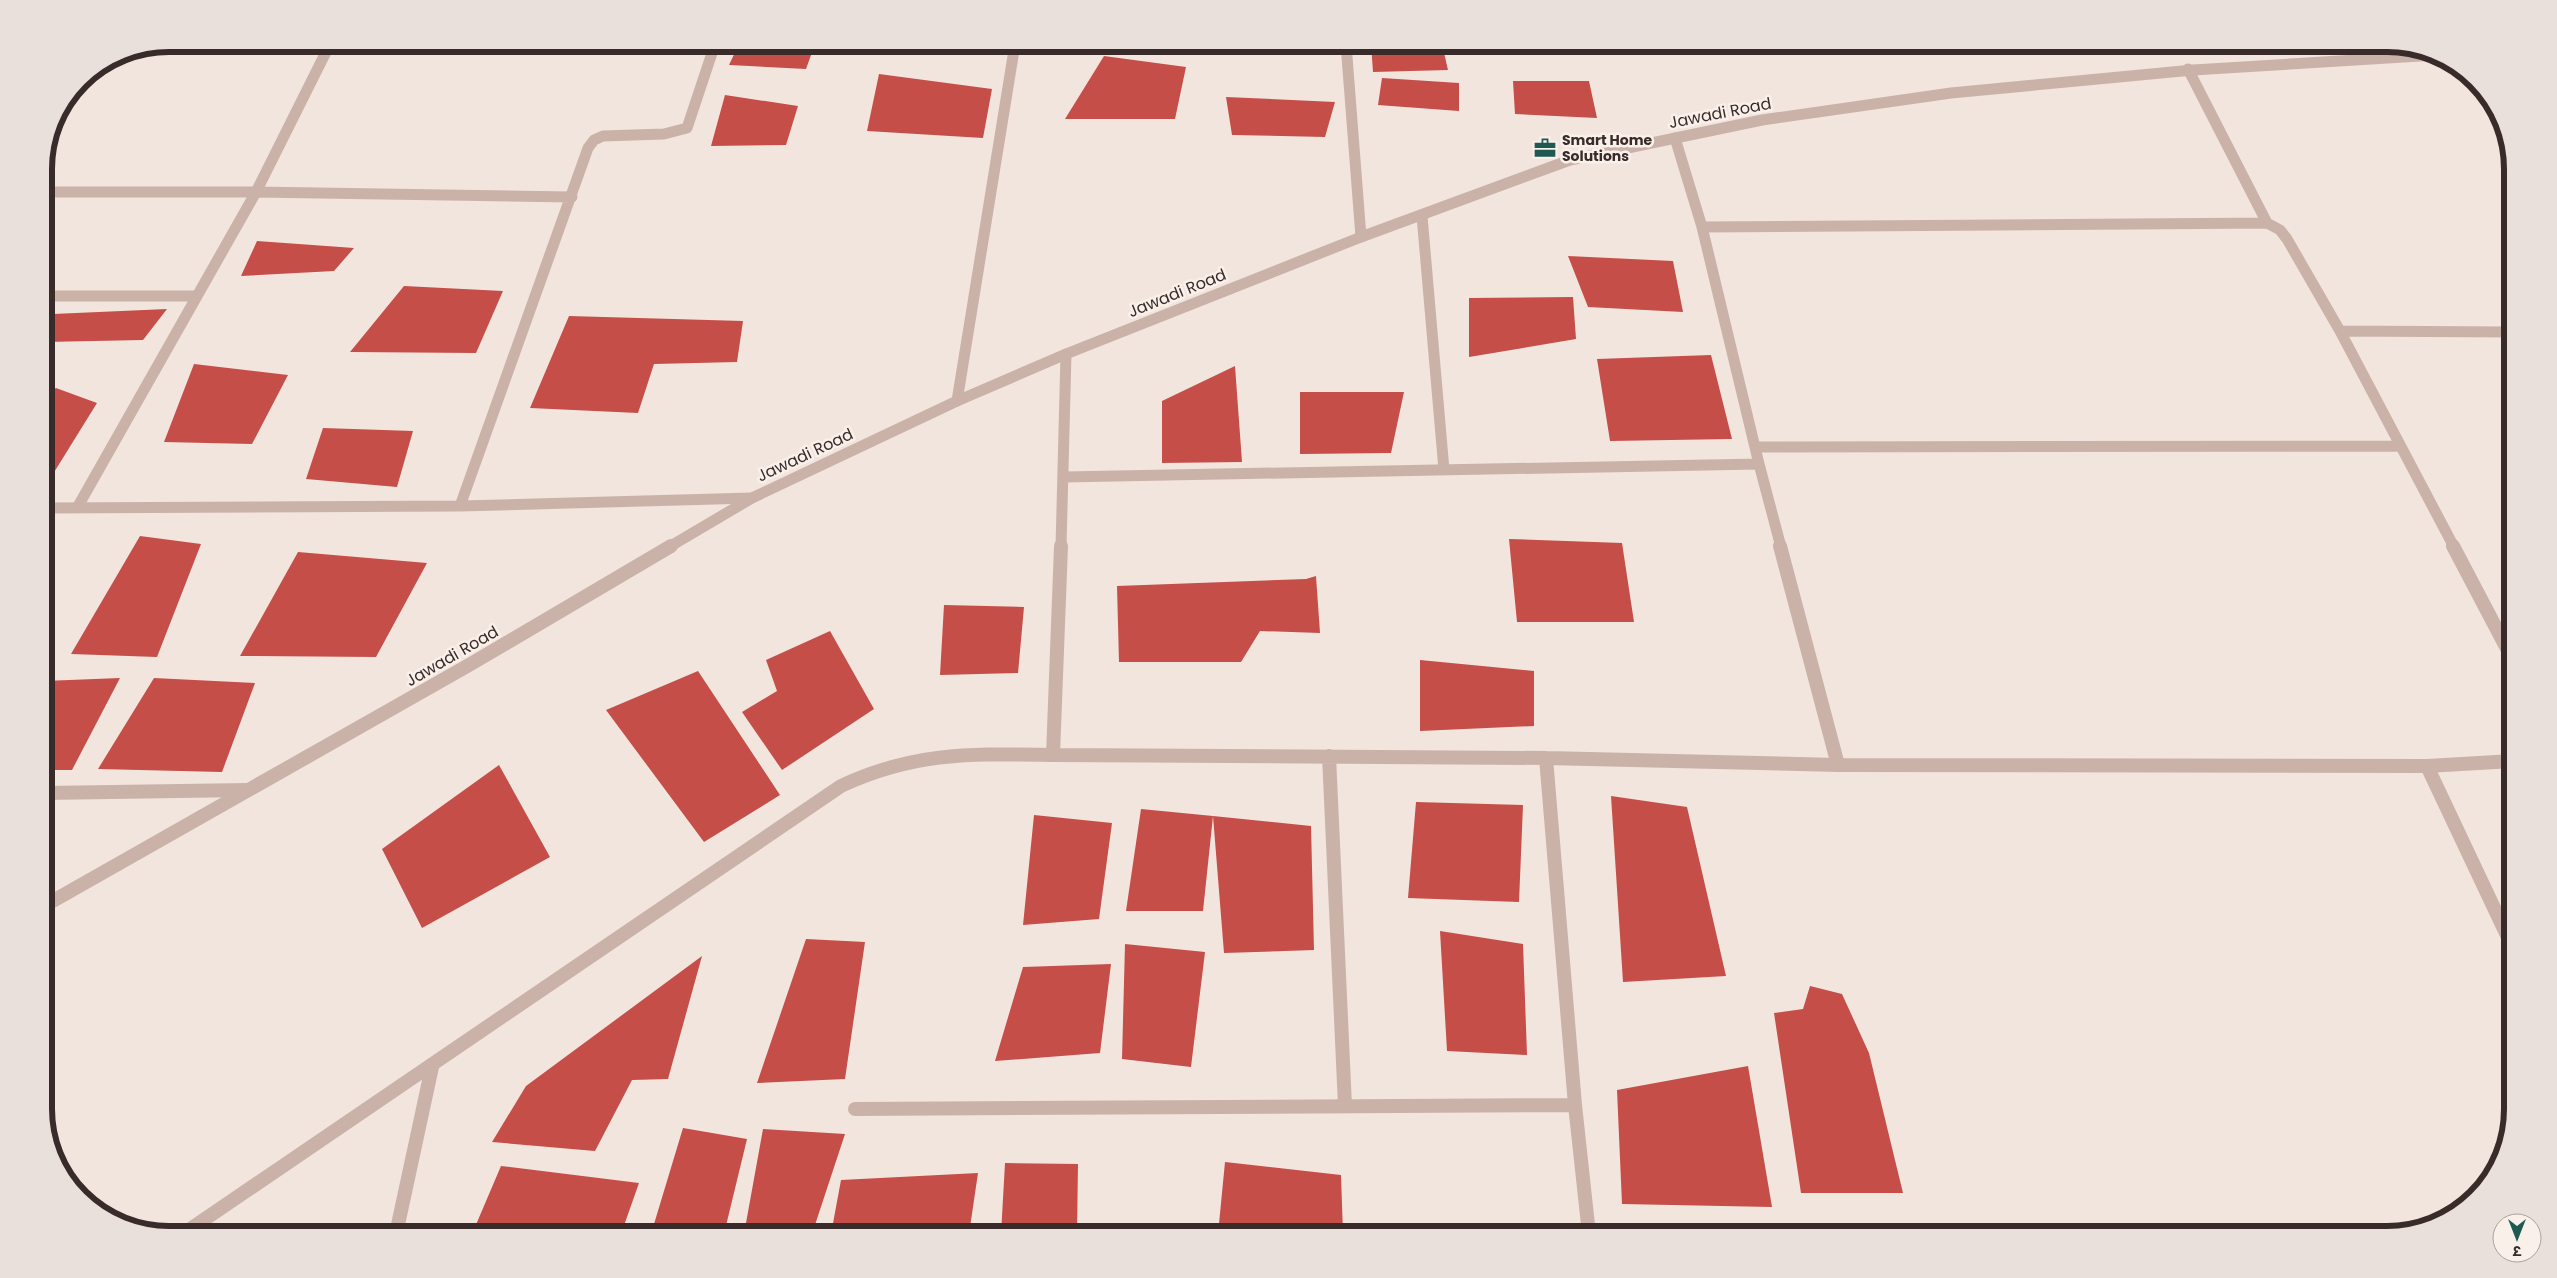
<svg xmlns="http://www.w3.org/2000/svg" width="2557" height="1278" viewBox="0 0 2557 1278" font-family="Poppins,'Noto Sans Devanagari',sans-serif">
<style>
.building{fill:#c54e49}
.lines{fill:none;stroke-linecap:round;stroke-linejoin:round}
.minor-far1{stroke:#cbb2a9;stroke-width:11}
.minor{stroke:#cbb2a9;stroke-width:14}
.tertiary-far1{stroke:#cbb2a9;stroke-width:11}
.tertiary{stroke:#cbb2a9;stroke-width:14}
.labels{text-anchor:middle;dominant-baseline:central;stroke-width:5;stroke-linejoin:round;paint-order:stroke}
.far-poi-label{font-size:14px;font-weight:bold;fill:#382b29;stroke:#faf0ea;text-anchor:start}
.street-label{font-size:16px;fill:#382b29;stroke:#faf0ea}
.rim{fill:none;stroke:#382b29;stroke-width:6}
</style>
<rect width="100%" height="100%" fill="#f2e5de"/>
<path class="building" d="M739,44H815L806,69L729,65Z
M1371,44H1442L1448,70L1373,72Z
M1104,56L1186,67L1175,119H1065Z
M879,74L992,89L983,138L867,131Z
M1382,78L1459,83V111L1378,105Z
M1513,81H1589L1597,118L1515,114Z
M725,95L798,106L786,145L711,146Z
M1226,97L1335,102L1325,137L1232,135Z
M257,241L354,248L334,271L241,276Z
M1568,256L1673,261L1683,312L1588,307Z
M404,286L503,291L476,353L350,352Z
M1573,297L1576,339L1469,357V298Z
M167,309L143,340L44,342V326L53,314Z
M569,316L743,321L737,362L654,364L638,413L530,408Z
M1711,355L1732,439L1610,441L1597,359Z
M194,364L288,375L252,444L164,442Z
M1235,366L1242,462L1162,463V401Z
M56,388L97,403L48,482L44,481V397Z
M1300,392H1404L1391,453L1300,454Z
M323,428L413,431L397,487L306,479Z
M140,536L201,544L157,657L71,654Z
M1509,539L1622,543L1634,622H1517Z
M298,552L427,563L376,657L240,656Z
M1316,576L1320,633L1260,631L1241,662H1119L1117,586L1306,579Z
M944,605L1024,607L1018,673L940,675Z
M830,631L874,709L782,770L742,712L777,691L766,660Z
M1420,660L1534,671V726L1420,731Z
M698,671L780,795L704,842L606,710Z
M120,678L72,770H44V681Z
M154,678L255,683L222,772L98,769Z
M499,765L550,857L422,928L382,849Z
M1611,796L1687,807L1726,976L1623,982Z
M1416,802L1523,805L1519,902L1408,898Z
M1141,809L1213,816L1203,911H1126Z
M1034,815L1112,823L1099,919L1023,925Z
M1213,816L1311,826L1314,950L1224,953Z
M1440,931L1523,944L1527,1055L1447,1051Z
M806,939L865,942L845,1079L757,1083Z
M1125,944L1205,952L1191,1067L1122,1059Z
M702,956L668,1079L632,1080L595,1151L492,1142L526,1086Z
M1111,964L1100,1053L995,1061L1023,967Z
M1810,986L1842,994L1869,1053L1903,1193H1801L1774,1013L1803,1009Z
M1748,1066L1772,1207L1622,1204L1617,1090Z
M683,1128L747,1139L724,1234H651Z
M763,1129L845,1134L812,1234H744Z
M1225,1162L1341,1175L1343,1234H1218Z
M1005,1163L1078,1164L1077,1234H1001Z
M501,1166L639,1183L621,1234H472Z
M978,1173L969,1234H831L841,1180Z"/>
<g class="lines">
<path class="minor-far1" d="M1346,44L1361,237
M2188,69L2267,223
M1675,138L1702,227
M44,192H256L330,44
M1422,216L1444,470
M44,296H197
M957,401L1015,44
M1755,447L2399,446
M1759,464L1702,227L2267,223L2280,230L2287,239L2340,331
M1064,477L1759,464L1781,547
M460,506L588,148L594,140L603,136L664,134L687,128L715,44
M44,508L460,506L752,498
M77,508L256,192L572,197
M1061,547L1066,354
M2454,547L2340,331L2513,332"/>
<path class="minor" d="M1061,546L1053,755L1546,758L1838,765L2427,766L2513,761
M1780,546L1838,765
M2453,546L2513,660
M1329,756L1345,1106
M1546,758L1575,1105L1589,1234
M2427,766L2513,948
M44,793L248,790
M855,1109L1575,1105
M183,1234L841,786C916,751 973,754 1053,755
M396,1234L432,1067"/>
<path class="tertiary-far1" d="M669,547L752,498L957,401L1066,354L1361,237L1570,160L1762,120L1951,93L2193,70L2437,55"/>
<path class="tertiary" d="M44,906L469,665L671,546"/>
</g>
<defs>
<g id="office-bare" transform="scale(1.725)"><path d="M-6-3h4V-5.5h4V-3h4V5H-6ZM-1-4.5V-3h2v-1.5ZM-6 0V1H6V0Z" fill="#1f5a52" stroke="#faf0ea" stroke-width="2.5" paint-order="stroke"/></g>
</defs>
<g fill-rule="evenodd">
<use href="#office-bare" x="1545" y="148"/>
</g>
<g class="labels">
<g class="far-poi-label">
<text x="1562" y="140">Smart Home<tspan x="1562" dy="16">Solutions</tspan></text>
</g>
<g class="street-label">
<text transform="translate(1720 113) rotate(-11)">Jawadi Road</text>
<text transform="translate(1177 293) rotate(-22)">Jawadi Road</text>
<text transform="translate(805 455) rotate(-25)">Jawadi Road</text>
<text transform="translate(452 656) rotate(-30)">Jawadi Road</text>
</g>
</g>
<path d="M0 0H2557V1278H0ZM169 52H2387A117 117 0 0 1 2504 169V1109A117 117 0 0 1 2387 1226H169A117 117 0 0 1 52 1109V169A117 117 0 0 1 169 52Z" fill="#eae0db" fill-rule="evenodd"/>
<path class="rim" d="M169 52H2387A117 117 0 0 1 2504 169V1109A117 117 0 0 1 2387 1226H169A117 117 0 0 1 52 1109V169A117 117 0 0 1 169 52Z"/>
<g transform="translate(2517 1238) rotate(180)"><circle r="24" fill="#faf0ea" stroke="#aca19d"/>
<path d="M0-4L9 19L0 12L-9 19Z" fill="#1f5a52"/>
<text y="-8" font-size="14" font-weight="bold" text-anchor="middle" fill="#382b29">उ</text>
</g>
</svg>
